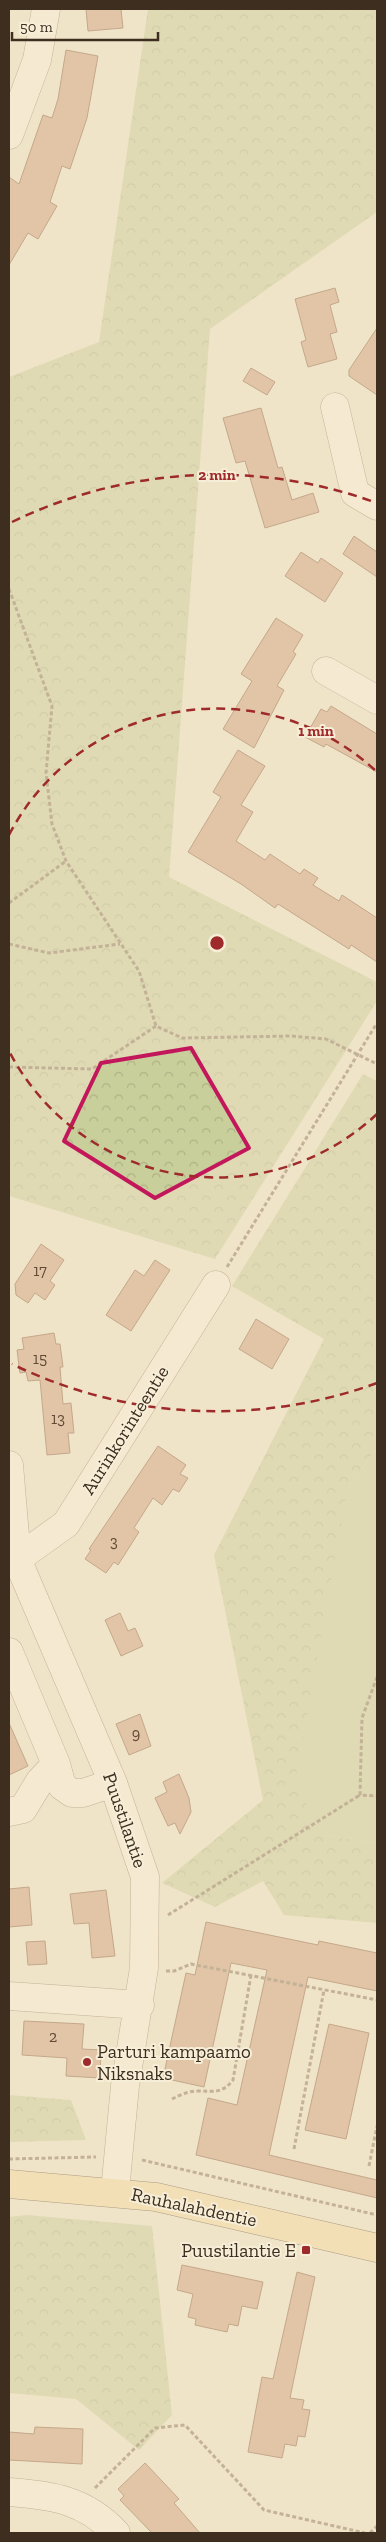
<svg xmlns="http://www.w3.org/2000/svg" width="386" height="2542" viewBox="0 0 386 2542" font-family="'Zilla Slab',serif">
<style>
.forest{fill:url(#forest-crowns)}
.green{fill:#c9cf9b}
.building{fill:#cf9f7d;stroke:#8d5f41}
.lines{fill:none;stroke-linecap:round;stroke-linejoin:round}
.minor-casing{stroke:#8d765c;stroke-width:29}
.major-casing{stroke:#5b4430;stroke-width:29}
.path{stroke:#8d765c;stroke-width:3;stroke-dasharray:4 2.5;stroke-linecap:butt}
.minor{stroke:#faf1dc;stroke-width:28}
.major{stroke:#f3d9a0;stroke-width:28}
.marked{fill:none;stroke:#c2185b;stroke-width:4;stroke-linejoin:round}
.ring{fill:none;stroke:#9e2a2b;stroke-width:2.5;stroke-dasharray:9 6}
.poi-dot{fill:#9e2a2b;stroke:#f7eed8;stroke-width:2}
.labels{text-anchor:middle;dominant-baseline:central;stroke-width:4;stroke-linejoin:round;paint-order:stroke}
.number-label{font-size:16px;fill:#624a37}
.street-label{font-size:19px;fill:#3d2e20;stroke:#f7eed8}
.poi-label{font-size:19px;fill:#3d2e20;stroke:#f7eed8;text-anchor:start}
.centre{fill:#9e2a2b;stroke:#f7eed8;stroke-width:2.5}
.ring-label{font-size:15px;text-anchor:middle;font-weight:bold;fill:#9e2a2b;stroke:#f7eed8;stroke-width:4;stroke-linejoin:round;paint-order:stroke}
</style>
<defs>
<pattern id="forest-crowns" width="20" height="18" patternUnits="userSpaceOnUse" patternTransform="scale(1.25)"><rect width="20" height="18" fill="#c9cf9b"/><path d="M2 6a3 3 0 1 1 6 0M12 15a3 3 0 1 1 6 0" fill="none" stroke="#aeb285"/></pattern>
</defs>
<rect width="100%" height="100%" fill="#f0e4c8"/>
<path class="forest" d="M148,9H377V212L210,329L169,877L377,982V1001L215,1259L9,1196V377L99,342Z
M363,1074L377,1081V1449L348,1488L323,1835L377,1843V1923L284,1915L263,1881L215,1907L162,1883L263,1800L214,1555L324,1339L232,1286Z
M9,2095L71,2100L86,2140L9,2142Z
M27,2215L152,2226L172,2415L139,2450L76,2399L9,2393V2217Z"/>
<path class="green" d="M377,1449V1843L322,1835L295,1782L348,1488Z"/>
<path class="building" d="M86,9H121L123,28L88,31Z
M66,50L98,56L87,118L70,169L62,166L50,202L57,206L38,239L28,233L9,265V177L19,184L43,115L52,118L58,99Z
M335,288L339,302L330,305L337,332L330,334L337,359L308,367L301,342L306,340L295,299Z
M377,328V395L349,376V370Z
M251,368L275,382L267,395L243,381Z
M261,408L278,468L282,467L292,500L313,493L319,512L265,528L245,461L236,463L223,418Z
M354,536L377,552V577L343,554Z
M301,552L318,563L321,558L343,573L325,602L285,576Z
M276,618L303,635L293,652L296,654L277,686L284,690L254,748L223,729L252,681L241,674Z
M331,706L377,734V772L326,744L324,747L305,737L321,709L327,712Z
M238,750L265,766L241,805L253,812L236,841L265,860L270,854L300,874L304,869L318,878L313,885L339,901L342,895L377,918V962L351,945L349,949L278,904L275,908L241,884L188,852L221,797L213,792Z
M41,1244L64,1260L50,1281L55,1285L45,1300L35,1293L28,1303L16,1295L15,1284Z
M155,1260L170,1270L131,1331L106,1315L135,1270L144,1276Z
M256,1319L289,1339L272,1369L239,1349Z
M54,1333L56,1344H60L63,1367H60L63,1404L71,1403L74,1433H68L70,1453L47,1455L40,1380L28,1381L26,1372L20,1373L17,1350L24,1349L22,1338Z
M158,1446L186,1465L180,1474L188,1478L179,1492L173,1489L162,1505L153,1498L134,1528L139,1532L118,1565L114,1562L106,1573L85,1559L91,1550L89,1549Z
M120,1613L128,1631L135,1628L143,1646L121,1656L105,1620Z
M140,1714L151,1746L129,1755L116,1724Z
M9,1723L28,1766L9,1775Z
M179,1774L189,1798L191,1812L180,1834L175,1823L168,1826L155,1798L167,1792L163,1782Z
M29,1887L32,1925L9,1927V1889Z
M106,1890L115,1956L92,1958L89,1923L74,1924L70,1894Z
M206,1922L318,1945L319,1941L377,1953V1991L308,1977L269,2155L377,2180V2198L196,2155L208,2098L237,2105L267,1970L231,1963L204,2087L163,2078L186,1973L195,1975Z
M45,1941L47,1964L28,1965L26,1942Z
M24,2021L84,2024L82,2049L101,2050L100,2078L66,2076L67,2058L22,2055Z
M329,2024L369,2033L346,2139L305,2130Z
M182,2265L263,2282L257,2309L242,2306L238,2326L229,2324L227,2332L195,2325L196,2319L188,2317L193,2294L177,2290Z
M297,2272L315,2277L290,2398L304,2400L302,2409L310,2410L305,2437L298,2436L296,2446L285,2444L282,2458L248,2452L262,2377L273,2379Z
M35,2427L83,2429L82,2464L9,2460V2432L34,2434Z
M145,2463L179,2499L174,2503L200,2533H152L120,2500L124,2496L118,2489Z"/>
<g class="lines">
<g class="minor-casing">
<path id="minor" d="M9,135L37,60L46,9
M335,407L355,493L377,506
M326,671L377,700
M9,1465L17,1559L113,1783L145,1877L144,1968L125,2086L115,2191
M17,1559L66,1524L216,1285
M9,1652L56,1764L62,1786L72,1793H83L113,1783
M9,1812L23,1809L40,1781L56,1764
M9,1996L140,2005
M9,2492C52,2495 85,2500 116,2533"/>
</g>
<g class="major-casing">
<path id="major" d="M9,2184L156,2197L377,2248"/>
</g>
<path class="path" d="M9,589L52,706L46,773L52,824L66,861L139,971L156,1026L182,1038L291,1036L326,1039L377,1064
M9,903L66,861
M9,944L49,953L120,944
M9,1067L92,1069L156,1026
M227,1267L377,1023
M377,1677L362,1718L360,1795L377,1796
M168,1915L360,1795
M166,1971H174L191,1964L377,2000
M172,2099C180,2095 188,2091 198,2091C214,2091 222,2094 233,2080L251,1975
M294,2149L324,1990
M9,2159L96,2157
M142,2160L377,2215
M369,2166L377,2126
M95,2488L155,2428L185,2425L264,2510L365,2533
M370,2533L377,2526"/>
<use href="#minor" class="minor"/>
<use href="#major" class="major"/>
</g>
<path d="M0 0H386V2542H0ZM191,1048L249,1148L155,1198L64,1141L101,1063Z" fill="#f0e4c8" fill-opacity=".55" fill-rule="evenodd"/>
<path class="marked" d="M191,1048L249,1148L155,1198L64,1141L101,1063Z"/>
<g class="ring">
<path d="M377 1114A234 234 0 0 1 9 1051M9 835A234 234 0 0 1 377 772"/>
<path d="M377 1383A468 468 0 0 1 12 1364M12 522A468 468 0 0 1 377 503"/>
</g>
<g class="poi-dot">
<circle cx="87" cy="2062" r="5"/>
<rect x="301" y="2245" width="10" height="10" rx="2.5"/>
</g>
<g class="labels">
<g class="number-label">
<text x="40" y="1270">17</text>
<text x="40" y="1358">15</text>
<text x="58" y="1418">13</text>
<text x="114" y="1541">3</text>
<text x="136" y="1733">9</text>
<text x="53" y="2036">2</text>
</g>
<g class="street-label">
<text transform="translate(125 1430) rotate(-58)">Aurinkorinteentie</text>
<text transform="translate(125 1820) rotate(71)">Puustilantie</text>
<text transform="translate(194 2207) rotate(12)">Rauhalahdentie</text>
</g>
<g class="poi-label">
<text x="97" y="2051">Parturi kampaamo<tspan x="97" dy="22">Niksnaks</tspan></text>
<text x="296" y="2250" text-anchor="end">Puustilantie E</text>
</g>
</g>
<circle cx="217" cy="943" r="8" class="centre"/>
<g class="ring-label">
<text x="217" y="480">2 min</text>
<text x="316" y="736">1 min</text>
</g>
<rect width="386" height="2542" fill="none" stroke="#3d2e20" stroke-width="20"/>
<path d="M12 32v8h146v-8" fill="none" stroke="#3d2e20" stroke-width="2.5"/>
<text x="20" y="32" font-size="15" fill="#3d2e20" stroke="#f7eed8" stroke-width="4" paint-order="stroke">50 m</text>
</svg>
